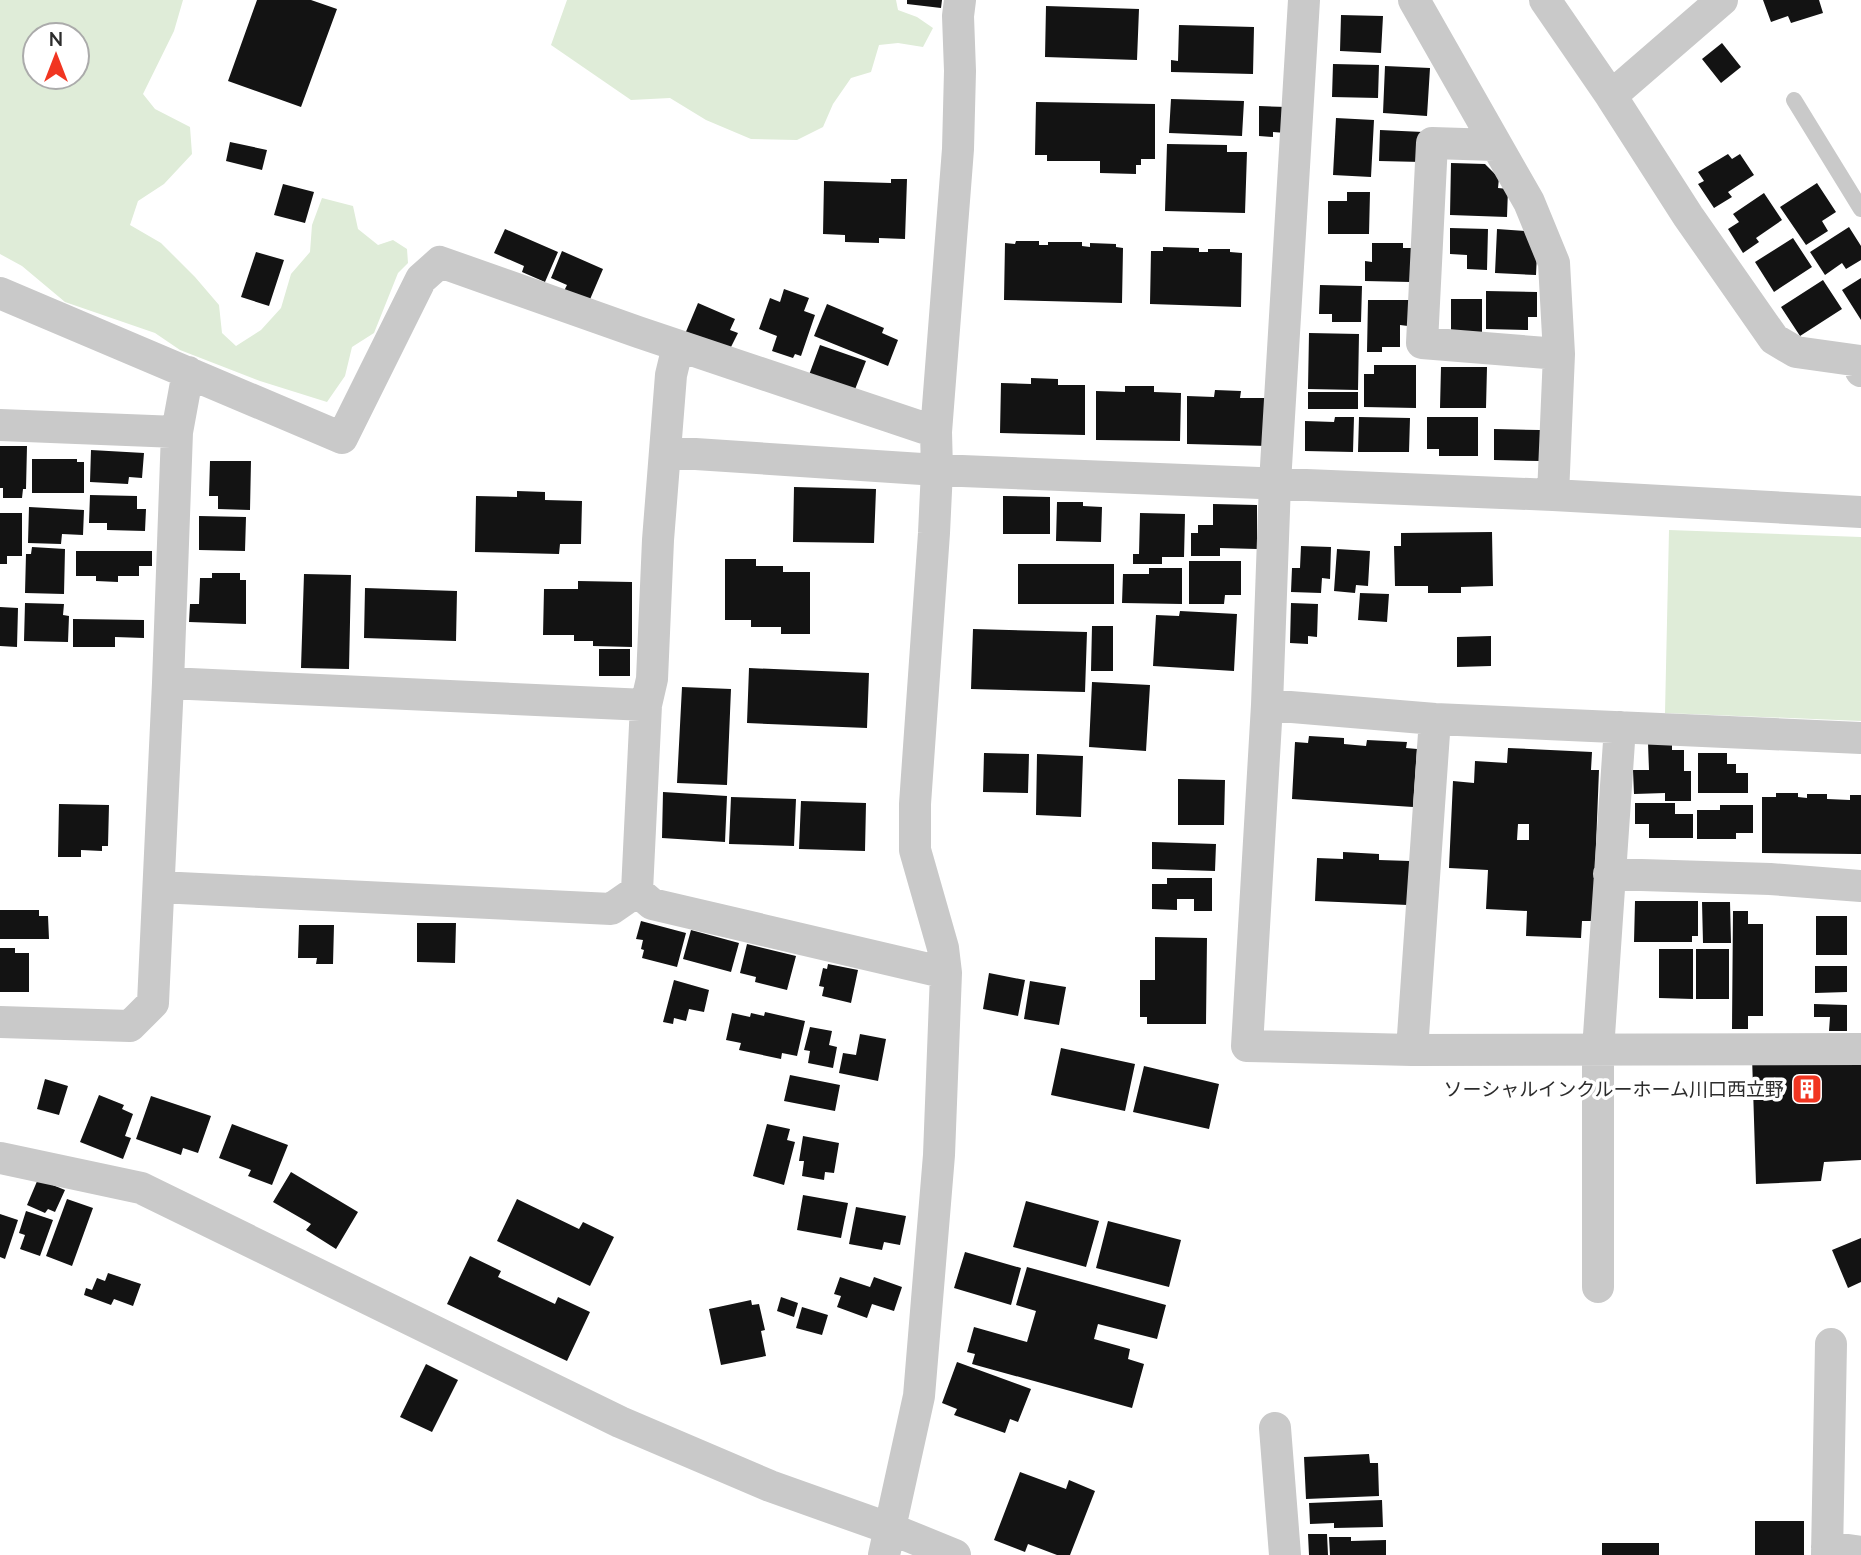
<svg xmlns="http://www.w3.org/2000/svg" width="1861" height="1555" viewBox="0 0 1861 1555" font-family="Mulish,'Noto Sans JP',sans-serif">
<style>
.green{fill:#dfecd8;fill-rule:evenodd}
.building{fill:#131313;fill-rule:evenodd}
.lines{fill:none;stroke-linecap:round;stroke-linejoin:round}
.service{stroke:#c9c9c9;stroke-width:16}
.minor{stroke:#c9c9c9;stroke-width:32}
.labels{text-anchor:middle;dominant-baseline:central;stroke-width:7;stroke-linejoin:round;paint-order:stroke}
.poi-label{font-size:19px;fill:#2c2c2c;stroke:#fff;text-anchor:end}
</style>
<rect width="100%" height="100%" fill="#fff"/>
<path class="green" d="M0,0H183L174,31L143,94L155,109L190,127L192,154L164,184L138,201L130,225L161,243L195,277L219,305L222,333L236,346L261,330L281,308L291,274L310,252L312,225L322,198L353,206L358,229L378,245L393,240L407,249L408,263L398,273L374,333L352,347L345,376L327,402L260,381L180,350L155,333L65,302L22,266L0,254ZM35,35H77V77H35Z
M567,0H896L898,10L917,17L933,28L923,47L898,43L879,45L871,72L851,78L833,104L823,127L797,140L751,139L706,120L670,98L631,100L551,45Z
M1669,530L1861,537V721L1665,713Z"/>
<path class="building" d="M257,0H311L337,9L301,107L228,81Z
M907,0H942L941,8L907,4Z
M1763,0H1819L1823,13L1791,23L1788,16L1771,22Z
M1046,6L1139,9L1137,60L1045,57Z
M1341,15L1383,16L1381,53L1340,51Z
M1179,25L1254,27L1253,74L1171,72V60L1178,61Z
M1722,43L1741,67L1721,83L1702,59Z
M1333,64L1379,65L1378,98L1332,97Z
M1385,66L1430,68L1427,116L1383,113Z
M1171,99L1244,101L1242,136L1169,133Z
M1036,102L1155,104V159H1141V165H1136V174L1100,173V161H1047V155H1035Z
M1259,106L1287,107L1286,133L1273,132V137L1259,136Z
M1336,118L1374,120L1371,177L1333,175Z
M1380,130L1423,132L1422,162L1379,161Z
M230,142L267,150L262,170L226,161Z
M1167,144L1227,145V152H1247L1245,213L1165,211Z
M1728,154L1732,159L1740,154L1754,175L1728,192L1732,197L1714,208L1698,184L1704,181L1698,172Z
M1451,163L1485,164L1499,178L1498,188L1508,189L1507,217L1450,215Z
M891,179H907L905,239L879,238V243L845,242V235L823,234L824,181L891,183Z
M1817,183L1836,212L1822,221L1828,231L1806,245L1780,207Z
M283,184L314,192L305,223L274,215Z
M1347,192H1370L1369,234H1328V201H1347Z
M1764,193L1782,220L1756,238L1759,242L1743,253L1728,229L1739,222L1733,214Z
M1849,227L1861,246V260L1846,269L1842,263L1825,275L1810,252Z
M1450,228L1488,229L1487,270L1467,269V255L1450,254Z
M505,229L558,252L545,282L522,272L524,266L494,253Z
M1497,229L1525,231L1537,253L1536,275L1495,273Z
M1793,238L1812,267L1774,292L1755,262Z
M1016,241H1039V245H1048V242H1082V246L1090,247V243L1116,244V247L1123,248L1122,303L1004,300L1005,243L1015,244Z
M1372,243H1403V248H1412L1411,282L1365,281V261L1372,262Z
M1163,247L1199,248V252H1208V249H1230V252L1242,253L1241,307L1150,304L1151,251H1163Z
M562,251L603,269L588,304L563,293L567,285L551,278Z
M256,252L284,260L269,306L241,297Z
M1861,278V320L1842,290Z
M1823,280L1842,309L1800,336L1781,307Z
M1320,285L1362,286L1361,322H1332V314H1319Z
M784,289L809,298L804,311L815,315L801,356L795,354L793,358L772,351L777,336L759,329L770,298L780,302Z
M1486,291L1537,292V317H1528V330L1486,329Z
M1451,299H1482V336H1451Z
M1368,300H1409L1408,326L1400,325V347H1382V352H1367Z
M698,303L735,319L730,330L738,333L728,353L685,334Z
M827,304L884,328L882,333L898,340L888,366L814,336Z
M1309,333L1359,334L1358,390L1308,389Z
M820,345L866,361L854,392L809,375Z
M1374,365H1416V408L1364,407V374H1374Z
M1441,367H1487L1486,408H1440Z
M1031,378L1058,379V385H1085V435L1000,433L1001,383L1031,384Z
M1125,386H1154V392L1181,393L1180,441L1096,440V391L1125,392Z
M1215,390L1241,391L1240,398H1270L1268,446L1187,444V396L1214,397Z
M1308,392H1358V409H1308Z
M1335,417H1354L1353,452L1305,451V421L1334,422Z
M1359,417L1410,418L1409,452H1358Z
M1427,417H1478V456H1439V449H1427Z
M1494,429L1540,430V461L1494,460Z
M0,446H27L26,489H23L22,498H3V488H0Z
M91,450L144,453L142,478L129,477L128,484L90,482Z
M32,459H77V462H84V493H32Z
M210,461H251L250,510L218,509V496H209Z
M794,487L876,489L874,543L793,542Z
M517,491L545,492V500L582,501L581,544H560L559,554L475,552L476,496L517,497Z
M90,495L137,496V509H146L145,531L107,530V523H89Z
M1003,496L1050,497V534H1003Z
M1057,502H1083V506L1102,507L1101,542L1056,541Z
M1213,504L1257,505V549L1220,548V556H1191V533H1198V525H1213Z
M29,507L84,510L83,535L62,534L61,544L28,543Z
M0,513H22V556H7V564H0Z
M1140,513L1185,514L1184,557H1162V564H1133V554H1139Z
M199,516L246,517L245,551L199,550Z
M1492,532L1493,586L1461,587V593H1428V586H1395L1394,546H1401V533Z
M1301,546L1331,547L1330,579L1322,578L1321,593L1291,592L1292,568H1300Z
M32,547L65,549L64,594L25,593L26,554H31Z
M1337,549L1370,551L1368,586L1356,585L1355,593L1334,591Z
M76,551H152V566H139V576H118V582L96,581V576H76Z
M725,559H756V566H783V572H810V634H781V627H751V620H725Z
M1189,561H1241V595H1225L1224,604H1189Z
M1018,564H1114V604H1018Z
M1149,568H1182V604L1122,603L1123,574H1149Z
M212,573H240V580H246V624L189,622L190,604H199L200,578H212Z
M304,574L351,575L349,669L301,668Z
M578,581L632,582V647L593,646V641H574V635H543L544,589H578Z
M365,588L457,591L456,641L364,638Z
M1360,593L1389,594L1387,622L1358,620Z
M25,603L64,604L63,615L69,616L68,642L24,641Z
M1291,603L1318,604L1317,637L1308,636V644L1290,643Z
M0,607L18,608L17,647L0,646Z
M1180,611L1237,614L1234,671L1153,666L1156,615L1179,616Z
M73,619L144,620V638L115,637V647H73Z
M1092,626H1113V671H1091Z
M973,629L1087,632L1085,692L971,689Z
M1491,636V666L1457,667V637Z
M599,649H630V676H599Z
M749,668L869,673L867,728L747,723Z
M1092,682L1150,685L1146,751L1089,747Z
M682,687L731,689L727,785L677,783Z
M1309,736L1344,738V744L1366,746L1367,740L1407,742L1406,748L1417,749L1413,807L1292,799L1295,742L1308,743Z
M1648,743H1672V750H1684V771H1691V801H1665V793L1634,794L1633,770H1649Z
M1508,748L1592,752L1591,770H1599L1593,921H1582L1581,938L1526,936L1527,911L1486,909L1488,870L1449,868L1453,781L1474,783L1475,761L1507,763ZM1518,824H1529V840H1517Z
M984,753L1029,754L1028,793L983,792Z
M1698,753H1727V764H1736V773H1748V793H1698Z
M1037,754L1083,756L1081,817L1036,815Z
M1178,779L1225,780L1224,825H1178Z
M663,792L727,796L725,842L662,838Z
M1776,793H1798V797L1807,798V794H1827V799L1850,800V795H1861V854L1762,853V797H1776Z
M731,797L796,799L794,846L729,844Z
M801,801L866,803L865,851L799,849Z
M1635,803H1675V814H1693V838H1649V824H1635Z
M59,804L109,805L108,846H102V851L81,850V857H58Z
M1720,805H1753V833H1736V839H1697V810H1720Z
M1152,842L1216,844L1215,871L1152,869Z
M1343,852L1379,854V860L1410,861L1408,905L1315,901L1317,858L1343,859Z
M1167,878H1212V911H1194V899H1177V910L1152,909V884H1167Z
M1635,901H1698V936H1692V942H1634Z
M1702,902H1730L1731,943H1703Z
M0,910H39V916H48L49,939H0Z
M1733,911H1748V924H1763V1016H1748V1029H1732Z
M1816,916H1847V955H1816Z
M641,921L686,933L677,967L642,958L644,950L641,949L643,940L636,939Z
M417,923H456L455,963L417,962Z
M299,925H334L333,964H316L317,958H298Z
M691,930L739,943L731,972L683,959Z
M1155,937L1207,938L1206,1024H1147V1017H1140V980H1155Z
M747,944L796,956L787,990L755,982L756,977L740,973Z
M0,948H15V953H29V992H0Z
M1659,949H1693V999L1659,998Z
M1696,949H1729V999H1696Z
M828,964L858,970L851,1003L822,996L824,987L819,986L823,968L827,969Z
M1815,966H1847V992L1815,993Z
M989,973L1025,980L1018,1016L983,1009Z
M674,980L709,990L704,1012L689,1009L686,1021L674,1018L673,1024L663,1022Z
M1030,981L1066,987L1059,1025L1024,1019Z
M1814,1004L1847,1005V1031H1829L1830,1017H1814Z
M765,1012L805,1021L797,1056L782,1053L781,1059L739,1050L741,1043L726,1040L732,1013L750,1017L751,1013L764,1016Z
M810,1027L832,1031L829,1045L837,1047L833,1068L808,1063L810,1051L804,1050Z
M860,1034L886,1039L878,1081L839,1073L843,1053L856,1055Z
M1061,1048L1135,1064L1125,1111L1051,1095Z
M1752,1056L1861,1058V1160L1824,1162L1821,1181L1756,1184Z
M1144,1066L1219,1084L1209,1129L1133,1112Z
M790,1075L840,1085L835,1111L784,1101Z
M45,1079L68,1086L59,1115L37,1109Z
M99,1095L124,1105L122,1109L133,1114L125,1136L131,1138L123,1159L80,1142Z
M151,1096L211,1116L198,1153L183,1148L181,1155L136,1139Z
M232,1124L288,1145L272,1185L248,1176L251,1170L219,1158Z
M767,1124L790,1129L787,1140L795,1142L784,1185L753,1176Z
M803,1136L839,1143L834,1173L825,1172L824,1180L802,1176L804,1161H799Z
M291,1172L358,1212L336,1249L306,1230L311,1224L273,1202Z
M38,1179L65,1190L55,1212L48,1209L45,1213L27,1205Z
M803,1195L848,1203L841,1238L797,1230Z
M67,1199L93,1208L72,1266L46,1256Z
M517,1199L579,1229L583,1222L614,1237L590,1286L497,1241Z
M1026,1201L1099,1221L1086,1267L1013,1247Z
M856,1207L906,1216L900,1245L884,1242L882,1250L849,1244Z
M26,1211L53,1220L40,1256L20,1249L25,1235L19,1233Z
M0,1214L18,1220L5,1259L0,1257Z
M1108,1221L1181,1240L1169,1287L1096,1268Z
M1861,1238V1282L1848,1288L1832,1250Z
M965,1252L1021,1268L1011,1305L954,1288Z
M470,1256L501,1271L498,1277L555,1304L558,1297L590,1312L567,1361L447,1304Z
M1027,1267L1166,1305L1157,1339L1098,1324L1094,1339L1130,1349L1128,1359L1144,1364L1132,1408L972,1364L975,1354L967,1352L974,1327L1027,1342L1036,1311L1016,1305Z
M108,1273L141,1284L133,1306L114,1299L111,1305L84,1295L86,1288L92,1290L97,1278L105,1281Z
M840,1277L870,1287L874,1277L902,1287L894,1311L872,1304L867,1318L837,1307L841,1296L834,1294Z
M781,1297L798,1303L794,1317L777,1311Z
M751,1300L752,1305L759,1304L765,1330L761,1331L766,1356L721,1365L709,1309Z
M802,1307L828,1315L822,1335L796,1328Z
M957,1362L1031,1389L1018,1422L1010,1419L1005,1433L954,1415L957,1409L942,1403Z
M426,1364L458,1380L432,1432L400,1417Z
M1369,1454L1370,1463H1378L1379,1496L1306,1499L1304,1457Z
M1020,1472L1066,1489L1069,1480L1095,1491L1070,1555H1057L1028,1544L1025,1552L994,1540Z
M1382,1500L1383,1527L1334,1528V1523L1310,1524L1309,1503Z
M1755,1521H1804V1555H1755Z
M1308,1534H1327L1328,1555H1309Z
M1329,1537H1351V1541L1386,1540V1555H1330Z
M1602,1543H1659V1555H1602Z"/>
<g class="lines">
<path class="service" d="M1794,100L1861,209"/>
<path class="minor" d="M1304,0L1275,483L1267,705L1247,1046L1412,1050L1861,1049
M1414,0L1529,202L1554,263L1559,354L1553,495
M1545,0L1611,96L1688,216L1774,339L1796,352L1860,361L1861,371
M1611,96L1722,0
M1495,145L1432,143L1422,343L1559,354
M0,293L342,438L421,279L440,262L638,332L936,432
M678,346L671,375L658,540L652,679L646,705L637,891L652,904L946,973
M188,372L177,432L168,683L646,705
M0,425L177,432
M665,452L937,470L1553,495L1861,512
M1267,705L1435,719L1861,738
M1609,874L1770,879L1861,886
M159,887L611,909L637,891
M0,1022L130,1026L153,1003L168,683
M1412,1050L1435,719
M0,1158L141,1188L620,1422L770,1486L891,1529L955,1555
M1598,1287V1050L1620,727
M1275,1428L1285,1555
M1827,1547L1861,1552
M884,1555L919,1396L939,1155L946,973L943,948L915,850V804L934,533L937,470L936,432L958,149L960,71L958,16L960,0
M1827,1555L1831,1344"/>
</g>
<defs>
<g id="building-square" transform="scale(1.575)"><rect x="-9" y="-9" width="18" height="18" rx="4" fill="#f13521" stroke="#fff"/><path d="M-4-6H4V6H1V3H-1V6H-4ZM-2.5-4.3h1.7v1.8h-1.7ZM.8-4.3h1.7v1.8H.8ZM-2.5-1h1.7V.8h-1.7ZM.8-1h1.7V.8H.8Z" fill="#fff"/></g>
</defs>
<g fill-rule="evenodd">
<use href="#building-square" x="1807" y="1089"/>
</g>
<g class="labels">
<g class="poi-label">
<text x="1784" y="1089">ソーシャルインクルーホーム川口西立野</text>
</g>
</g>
<g transform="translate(56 56)"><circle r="33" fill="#ffffff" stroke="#ababab" stroke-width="2"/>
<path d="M0-5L12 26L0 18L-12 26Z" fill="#f13521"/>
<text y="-10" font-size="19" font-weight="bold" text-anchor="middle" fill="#2c2c2c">N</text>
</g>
</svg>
